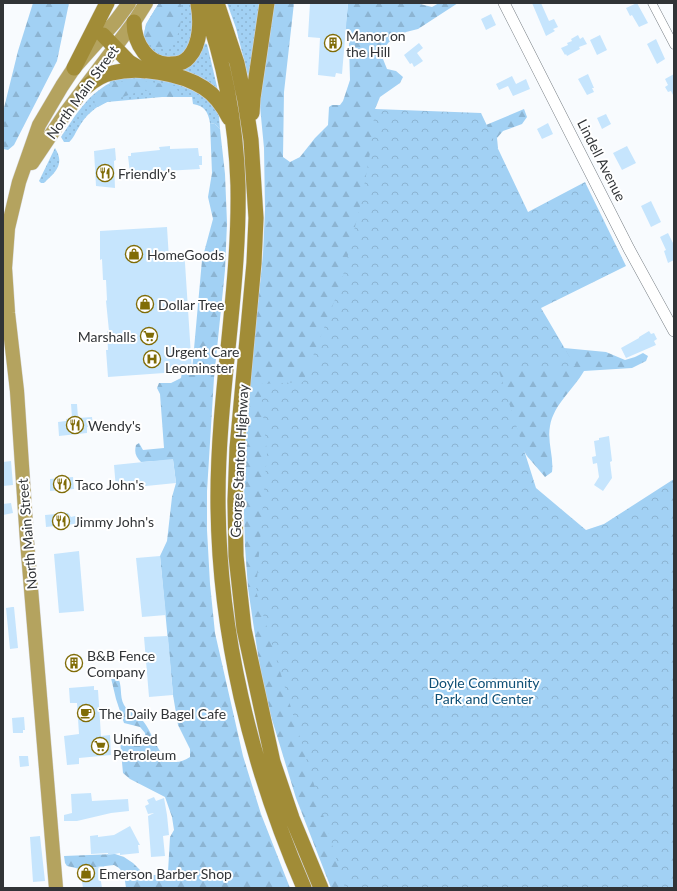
<svg xmlns="http://www.w3.org/2000/svg" width="677" height="891" viewBox="0 0 677 891" font-family="Lato,sans-serif">
<style>
.grass{fill:url(#grass-dots)}
.forest{fill:url(#forest-firs)}
.park{fill:url(#park-crowns)}
.building{fill:#c6e5fd}
.lines{fill:none;stroke-linecap:round;stroke-linejoin:round}
.minor-casing{stroke:#787f85;stroke-width:9}
.tertiary-casing{stroke:#787f85;stroke-width:12}
.trunk-casing{stroke:#d6d6d7;stroke-width:15}
.motorway-casing{stroke:#d6d6d7;stroke-width:16}
.minor{stroke:#fff;stroke-width:8}
.tertiary{stroke:#fff;stroke-width:11}
.trunk{stroke:#b4a35f;stroke-width:14}
.motorway{stroke:#a18c37;stroke-width:15}
.labels{text-anchor:middle;dominant-baseline:central;stroke-width:4;stroke-linejoin:round;paint-order:stroke}
.poi-label{font-size:14px;fill:#313437;stroke:#fff;text-anchor:start}
.street-label{font-size:14px;fill:#313437;stroke:#fff}
.park-label{font-size:14px;fill:#0e4f75;stroke:#fff}
</style>
<defs>
<pattern id="grass-dots" width="8" height="8" patternUnits="userSpaceOnUse"><rect width="8" height="8" fill="#a2d1f4"/><path d="M2 2h.1M6 6h.1" fill="none" stroke="#8cb4d2" stroke-width="1.8" stroke-linecap="round"/></pattern>
<pattern id="forest-firs" width="22" height="20" patternUnits="userSpaceOnUse"><rect width="22" height="20" fill="#a2d1f4"/><path d="M5 1l3.5 6h-7zM16 11l3.5 6h-7z" fill="#8cb4d2"/></pattern>
<pattern id="park-crowns" width="20" height="18" patternUnits="userSpaceOnUse"><rect width="20" height="18" fill="#a2d1f4"/><path d="M2 6a3 3 0 1 1 6 0M12 15a3 3 0 1 1 6 0" fill="none" stroke="#8cb4d2"/></pattern>
</defs>
<rect width="100%" height="100%" fill="#f8fbfe"/>
<path class="grass" d="M159,3H190L194,12L196,25L187,50L180,55L173,58L153,54L142,36L144,35L146,24Z
M227,3H262L252,76H248L236,28Z
M203,43L207,44L219,95L175,68Z
M132,76L167,80L202,94L216,108L219,116L220,129L215,124L210,123C208,112 205,106 193,104L192,97H162L107,102C96,106 85,116 79,127C75,133 74,138 69,142H64L61,137C75,116 87,95 110,83L109,81Z
M55,148C65,164 56,172 44,183H41L39,181Z"/>
<path class="forest" d="M33,3H69L57,61L14,145L8,150L3,149V112L18,51Z
M159,3H181C181,22 182,33 169,49C129,47 146,24 159,3Z
M271,3H294L284,92L283,157L290,162L300,157L315,138L328,125L329,107L332,105H340L343,101L350,80L349,42L345,32L348,3H416L432,7L439,3H458L418,29L406,32L389,42L385,47L383,59L387,69L396,71L403,77L400,83L380,97L375,109L388,114L486,125L524,109L527,117L522,124L503,131L497,138L498,148L439,163L564,348L606,352L625,360L635,357L643,353L648,356L646,361L632,368L584,371C573,390 554,404 550,426C547,442 554,457 552,472L545,477L527,456L512,432L674,888H331L296,798L270,713L261,675L253,622L248,588L245,547L244,512L245,431L263,254L265,210L264,148L259,96Z
M128,81H145L175,86L178,91L173,97C162,97 152,94 144,89L141,91L107,102L98,107L95,105L94,98L96,94L115,82Z
M210,123L215,124L220,129L225,174L227,223L225,270L214,378L207,491V530L210,584L215,633L243,756L261,814L290,888H126L124,874L119,868L114,865L80,869L67,866L65,863L64,856L115,854L124,857L133,863L141,871L153,875H166L168,872L170,837L174,830L172,817L165,797L130,779L123,773L120,741L138,740L145,738V733L140,727L124,723L116,699L111,678L113,676H117C123,685 119,696 124,705C128,712 138,714 143,721C156,736 161,776 190,757V749L178,725L173,695L160,556L167,541L172,497L176,483L173,460L141,462C136,457 134,453 136,445L139,443L143,450L164,448L160,394L157,388L159,383H171L181,378L182,372L192,371L202,260L213,219L208,197L212,173Z"/>
<path class="park" d="M375,109L481,113L528,212L585,182L626,266L541,308L575,366L499,371L536,488L586,530L604,524L674,479V888H345L256,591L267,454L260,384L303,382L341,284L362,198L370,153Z"/>
<path class="building" d="M310,3H348L342,74L336,73L335,77L318,75L320,38L308,37Z
M532,3H541L549,21L554,19L558,27L553,29L555,31L546,36Z
M637,3L648,23L639,27L632,15L630,16L626,8Z
M491,14L496,25L486,30L481,19Z
M578,35L580,39L583,37L587,44L579,47L580,49L567,56L566,54L565,55L561,48L568,45L567,43L572,41L571,39Z
M600,35L607,50L597,55L590,40Z
M656,39L665,59L657,64L647,44Z
M419,43L423,48L417,53L423,61L414,67L412,63L410,64L404,55Z
M588,74L594,88H592L594,92L587,95L578,79Z
M674,74V97L671,91L668,92L665,87L668,85L665,79Z
M512,76L516,84L526,79L530,89L513,96L508,86L499,90L496,84Z
M606,114L611,124L602,129L597,118Z
M548,123L553,134L542,139L537,129Z
M170,146V149L198,148L199,156H202V165H199L200,169L130,173L128,156H131V153L160,150L159,147Z
M627,146L636,163L622,170L613,153Z
M115,148L116,160L114,161L115,188L96,186L94,151Z
M651,201L661,222L651,227L641,206Z
M167,227L169,259L184,258L185,263L192,371L108,377L106,350H108L107,331H109L106,301L107,300L106,280H103L102,259L100,260V231Z
M668,233L674,245V260L668,263L664,251L666,250L660,237Z
M649,331L651,334L654,333L657,339L654,341L656,345L626,358L621,348L639,338V337Z
M71,404H77L78,418L92,417L93,427H87V433L59,436L58,422L66,421V419L72,418Z
M609,436L612,461L610,462L612,478L603,491L594,485L599,477L597,463L593,464L592,457L596,456L594,441L599,440V438Z
M173,459L176,483L116,489L114,465Z
M11,461L13,485L3,486V462Z
M73,477L74,489L50,491V479Z
M11,503L13,513L3,515V504Z
M68,513L71,517L75,516L84,523L46,527L45,515Z
M79,551L84,611L59,613L54,554Z
M160,556L166,615L142,617L136,558Z
M12,607H14L18,648L10,649L6,608Z
M168,636L173,695L149,697L144,637Z
M82,657L83,667L67,669L66,659Z
M94,686V690H98L101,736L110,735L111,755L79,758V764L67,765L64,736L79,734L77,703H70L69,688Z
M24,717L25,730H23V733H13L12,718Z
M19,756H28L29,766L20,767Z
M91,793L92,801L128,799L129,811L111,813L77,821H64V815L72,813L71,794Z
M154,797L156,801L164,798L167,815L169,835L163,836L165,856L151,857L148,816L154,813L148,814L145,806L149,804L147,800Z
M130,826L140,845H138L139,853L120,855V853L108,855V853L91,854L90,836L98,835V837L114,835Z
M40,836L45,881L33,882L30,837Z
M104,866L105,875H100L102,888H83L80,869Z"/>
<g class="lines">
<g class="minor-casing">
<path id="minor" d="M652,3L674,45"/>
</g>
<g class="tertiary-casing">
<path id="tertiary" d="M504,3L629,249L674,331"/>
</g>
<g class="trunk-casing">
<path id="trunk" d="M32,163L67,111L134,22L146,3
M56,888L27,541L17,391L8,313L5,268L8,228L19,182L39,125L62,86L74,68L115,22L129,3"/>
</g>
<g class="motorway-casing">
<path id="motorway" d="M203,3C224,60 236,124 238,185C240,289 218,393 218,497C218,631 251,766 304,888
M217,3L237,63L245,101L251,140L256,218L254,263L237,448L235,501L236,556L244,629L273,762L292,818L321,888
M134,22C134,43 148,67 172,64C178,64 185,62 189,57C201,44 201,20 198,4
M103,35L129,62L144,71
M74,68L107,3
M86,87C93,81 102,75 112,73C138,66 181,73 204,88C215,95 223,106 229,118
M252,113L253,98L267,3"/>
</g>
<use href="#minor" class="minor"/>
<use href="#tertiary" class="tertiary"/>
<use href="#trunk" class="trunk"/>
<use href="#motorway" class="motorway"/>
</g>
<defs>
<g id="building-ring" transform="scale(0.9)"><circle r="9.5" fill="#fff" stroke="#806c07" stroke-width="1.5"/><path d="M-4-6H4V6H1V3H-1V6H-4ZM-2.5-4.3h1.7v1.8h-1.7ZM.8-4.3h1.7v1.8H.8ZM-2.5-1h1.7V.8h-1.7ZM.8-1h1.7V.8H.8Z" fill="#806c07"/></g>
<g id="restaurant-ring" transform="scale(0.9)"><circle r="9.5" fill="#fff" stroke="#806c07" stroke-width="1.5"/><path d="M-5-6h1v4h1v-4h1v4h1v-4h1v5L-1.5 .5V6h-2V.5L-5-1ZM5-6V6H3V1.5H1.5Q1.5-4 5-6Z" fill="#806c07"/></g>
<g id="shop-ring" transform="scale(0.9)"><circle r="9.5" fill="#fff" stroke="#806c07" stroke-width="1.5"/><path d="M-5-2.5h2.3a2.7 3.5 0 0 1 5.4 0H5L5.5 6h-11ZM-1.5-2.5h3a1.5 2.3 0 0 0-3 0Z" fill="#806c07"/></g>
<g id="supermarket-ring" transform="scale(0.9)"><circle r="9.5" fill="#fff" stroke="#806c07" stroke-width="1.5"/><path d="M-6-5.5h2.5l.6 2H6L4.5 2H-2.5L-4.4-4H-6ZM-1.5 3.2a1.3 1.3 0 1 0 .1 0ZM3 3.2a1.3 1.3 0 1 0 .1 0Z" fill="#806c07"/></g>
<g id="hospital-ring" transform="scale(0.9)"><circle r="9.5" fill="#fff" stroke="#806c07" stroke-width="1.5"/><path d="M-5-5h3v3.5h4V-5h3V5h-3V1.5h-4V5h-3Z" fill="#806c07"/></g>
<g id="cafe-ring" transform="scale(0.9)"><circle r="9.5" fill="#fff" stroke="#806c07" stroke-width="1.5"/><path d="M-5.5-4.5H6V0H3Q3 3.5 0 3.5H-2.5Q-5.5 3.5-5.5 0ZM3-3.2v2h1.7v-2ZM-6 4.5H4V6H-6Z" fill="#806c07"/></g>
</defs>
<g fill-rule="evenodd">
<use href="#building-ring" x="333" y="43"/>
<use href="#restaurant-ring" x="105" y="173"/>
<use href="#shop-ring" x="134" y="254"/>
<use href="#shop-ring" x="145" y="304"/>
<use href="#supermarket-ring" x="149" y="336"/>
<use href="#hospital-ring" x="152" y="359"/>
<use href="#restaurant-ring" x="75" y="425"/>
<use href="#restaurant-ring" x="62" y="484"/>
<use href="#restaurant-ring" x="61" y="521"/>
<use href="#building-ring" x="74" y="663"/>
<use href="#cafe-ring" x="86" y="713"/>
<use href="#supermarket-ring" x="100" y="746"/>
<use href="#shop-ring" x="86" y="873"/>
</g>
<g class="labels">
<g class="poi-label">
<text x="346" y="35">Manor on<tspan x="346" dy="16">the Hill</tspan></text>
<text x="118" y="173">Friendly's</text>
<text x="147" y="254">HomeGoods</text>
<text x="158" y="304">Dollar Tree</text>
<text x="136" y="336" text-anchor="end">Marshalls</text>
<text x="165" y="351">Urgent Care<tspan x="165" dy="16">Leominster</tspan></text>
<text x="88" y="425">Wendy's</text>
<text x="75" y="484">Taco John's</text>
<text x="74" y="521">Jimmy John's</text>
<text x="87" y="655">B&amp;B Fence<tspan x="87" dy="16">Company</tspan></text>
<text x="99" y="713">The Daily Bagel Cafe</text>
<text x="113" y="738">Unified<tspan x="113" dy="16">Petroleum</tspan></text>
<text x="99" y="873">Emerson Barber Shop</text>
</g>
<g class="street-label">
<text transform="translate(82 92) rotate(-54)">North Main Street</text>
<text transform="translate(602 160) rotate(63)">Lindell Avenue</text>
<text transform="translate(239 461) rotate(-87)">George Stanton Highway</text>
<text transform="translate(27 534) rotate(-95)">North Main Street</text>
</g>
<g class="park-label">
<text x="484" y="682">Doyle Community<tspan x="484" dy="16">Park and Center</tspan></text>
</g>
</g>
<rect width="677" height="891" fill="none" stroke="#313437" stroke-width="8"/>
</svg>
